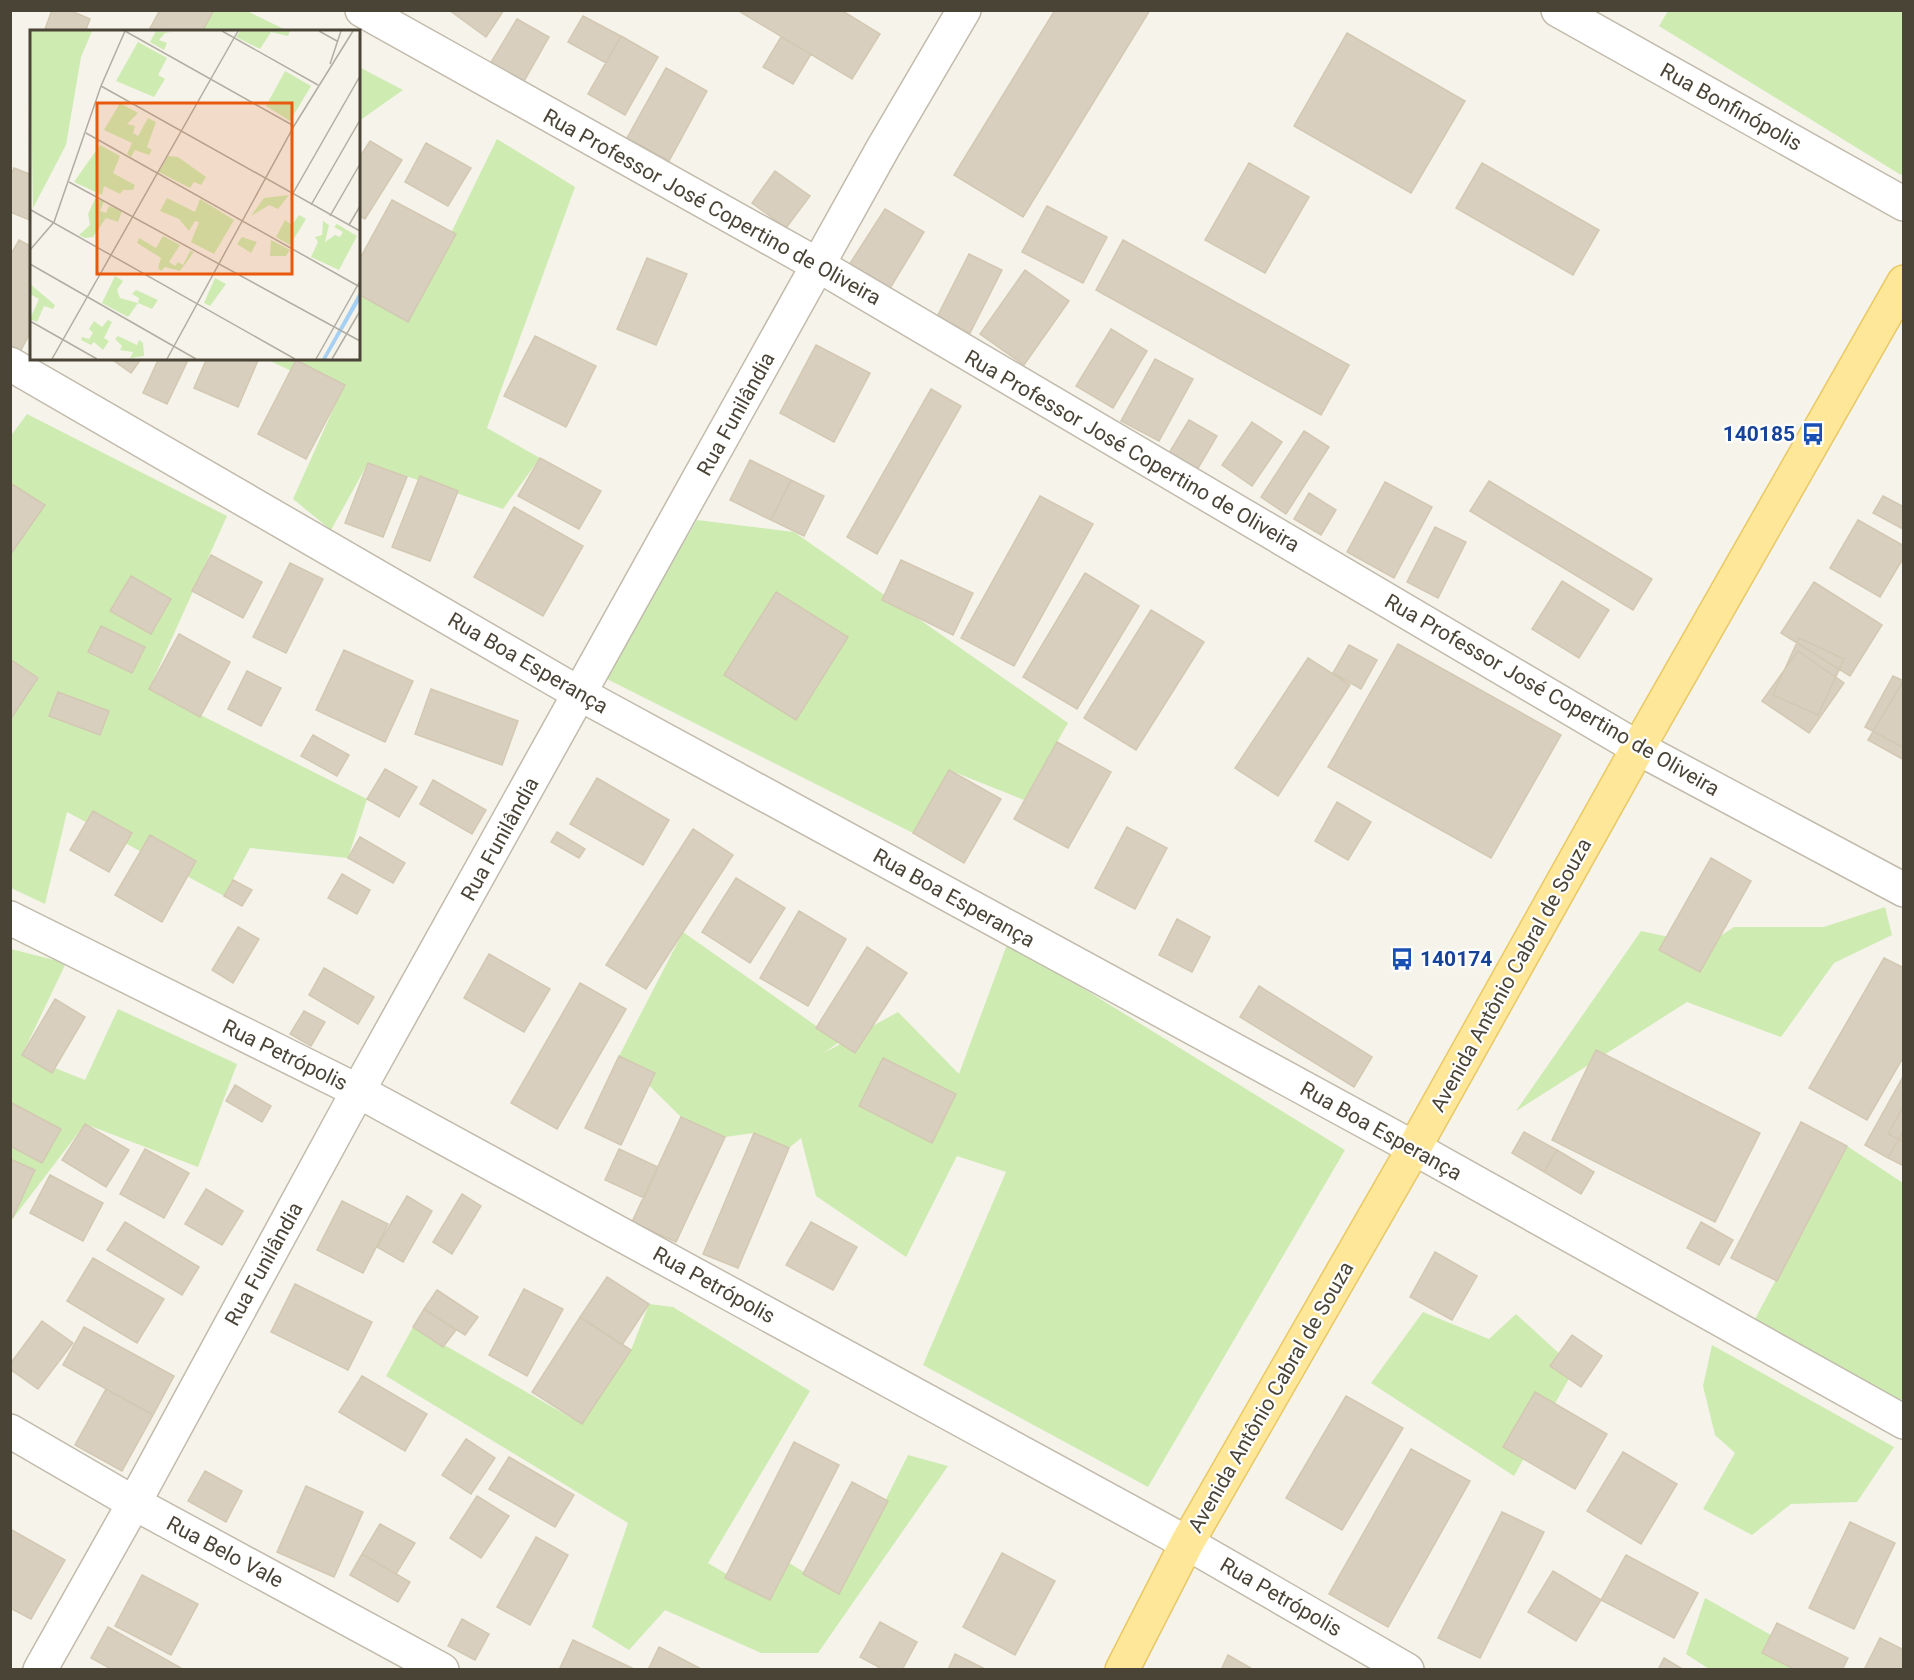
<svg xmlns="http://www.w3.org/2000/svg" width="1914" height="1680" viewBox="0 0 1914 1680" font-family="Roboto,sans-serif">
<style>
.green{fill:#ceebb2}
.building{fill:#d8cfbf;stroke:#d3c8b2;stroke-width:1.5}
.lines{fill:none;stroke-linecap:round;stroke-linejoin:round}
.minor-casing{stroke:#c2bbac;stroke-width:36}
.major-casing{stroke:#e9c864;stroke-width:36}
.minor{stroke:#fff;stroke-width:33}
.major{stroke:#ffe799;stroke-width:33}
.labels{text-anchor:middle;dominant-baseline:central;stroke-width:4.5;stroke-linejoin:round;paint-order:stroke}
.street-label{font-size:21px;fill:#4a4437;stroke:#fff}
.transit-label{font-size:21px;font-weight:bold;fill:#164399;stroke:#fff;text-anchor:end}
.inset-road{fill:none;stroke:#b1ada2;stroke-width:1.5}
.view{fill:#e8590c;fill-opacity:0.15;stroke:#e8590c;stroke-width:3}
.inset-edge{fill:none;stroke:#4a4437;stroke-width:3}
</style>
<rect width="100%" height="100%" fill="#f5f3ea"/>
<path class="green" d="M214,10L247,11L288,31L202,32Z
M1668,11H1903L1904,171L1901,175L1659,26Z
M359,67L403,90L359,121H358Z
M497,139L575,187L487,428L540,458L503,509L368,463L331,530L293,499L340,394L266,359L358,358L359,294L408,321Z
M27,414L227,516L149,689L367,799L348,858L250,848L224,896L67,812L45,904L11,888L10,437Z
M697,520L794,532L1068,723L1024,800L949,770L913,833L605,678Z
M1885,907L1892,935L1834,963L1781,1037L1687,1002L1516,1111L1641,931L1707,945L1734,927H1824Z
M683,932L839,1042L824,1053L898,1012L959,1074L1008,942L1345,1150L1148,1487L923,1365L1006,1172L957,1156L906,1257L816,1196L801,1138L789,1148L754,1133L725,1137L681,1117L619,1056Z
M11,949L66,963L22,1055L85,1080L118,1009L237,1064L198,1167L85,1124L11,1221Z
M1847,1146L1903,1183L1904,1396L1901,1400L1755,1319Z
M649,1304L673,1307L810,1391L708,1563L770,1600L789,1563L839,1593L908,1455L948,1466L818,1653H761L665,1610L629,1650L592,1627L628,1523L386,1376L413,1327L582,1424L631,1350Z
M1423,1312L1489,1339L1516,1314L1575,1368L1514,1476L1371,1383Z
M1712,1345L1894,1447L1857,1502L1791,1504L1752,1535L1703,1509L1735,1453L1715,1435L1703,1386Z
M1705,1598L1771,1635L1762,1653L1796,1669H1709L1686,1654Z"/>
<path class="building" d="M52,10H69L90,19L85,32H44Z
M160,10H214L202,32H148Z
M449,10H504L486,37Z
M737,10H841L880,34L852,79Z
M1055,10H1150L1023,217L954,175Z
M583,16L621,36L606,63L568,42Z
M517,19L549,37L523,83L490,64Z
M1347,33L1465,101L1411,193L1294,126Z
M621,36L658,57L625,115L588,94Z
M781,37L811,54L793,84L763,67Z
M666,68L707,91L669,161L627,138Z
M370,141L402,160L365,219L358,215V160Z
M426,143L471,168L448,206L405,182Z
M1249,163L1309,197L1265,273L1205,240Z
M1482,163L1599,230L1573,275L1456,208Z
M14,168L32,175V221L10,212V177Z
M775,171L810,196L786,228L752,203Z
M392,200L456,234L408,322L358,294V262Z
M1047,206L1107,237L1083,283L1022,252Z
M885,209L924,232L889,290L849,265Z
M19,240L32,247V329L18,356L10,352V256Z
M1123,240L1349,365L1321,415L1096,290Z
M969,254L1002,270L970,333L937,317Z
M647,258L687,274L656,345L617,329Z
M1025,270L1069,301L1024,365L980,334Z
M1111,329L1147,351L1113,408L1076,386Z
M535,336L596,366L566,427L504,396Z
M816,345L870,373L834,442L780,413Z
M110,358H142L131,373Z
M159,358H189L167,404L143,393Z
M207,358H259L238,407L194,388Z
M1155,359L1193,379L1159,441L1121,421Z
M296,360L345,385L306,459L258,434Z
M931,389L961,406L877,554L847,537Z
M1189,420L1217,436L1197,470L1169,453Z
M1252,422L1282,442L1252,486L1222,465Z
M1304,431L1329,447L1286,514L1261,497Z
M540,458L601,491L579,529L518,496Z
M750,460L791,480L771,520L730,500Z
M368,463L407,477L383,537L345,523Z
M420,476L458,491L430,561L392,547Z
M791,480L824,496L804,536L771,520Z
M1489,481L1652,579L1633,610L1470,511Z
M1385,482L1432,507L1394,578L1347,552Z
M10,483L45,505L10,555Z
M1309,493L1336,510L1321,535L1294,519Z
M1040,496L1093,524L1014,666L961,638Z
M1883,496L1904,507L1903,529L1873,513Z
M514,507L583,546L543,616L474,577Z
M1858,520L1904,546V557L1880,597L1830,568Z
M1435,527L1466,542L1438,598L1407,582Z
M211,555L262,582L243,618L192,591Z
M901,560L973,593L953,635L882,600Z
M290,563L323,579L286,653L253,637Z
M1085,573L1139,606L1077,709L1023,677Z
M131,576L171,599L151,634L110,611Z
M1562,581L1609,610L1579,658L1532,629Z
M1814,582L1882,625L1850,676L1781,633Z
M776,592L848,637L796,720L724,675Z
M1151,610L1204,642L1136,750L1084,718Z
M101,626L145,647L132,673L88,652Z
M179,634L230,662L200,717L149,689Z
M1799,638L1844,659L1818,715L1773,695Z
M1398,644L1561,735L1491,858L1328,767Z
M1349,645L1377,660L1361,689L1333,673Z
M344,650L413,681L385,742L316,710Z
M1798,651L1844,683L1809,733L1762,701Z
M1308,658L1350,685L1278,796L1235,768Z
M10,659L38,678L12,717L10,716Z
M247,671L281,688L261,726L228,709Z
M1893,676L1904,681V748L1865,727Z
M1902,683L1904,684V760L1868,740Z
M431,689L518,721L502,765L415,734Z
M58,692L109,711L100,735L49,716Z
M313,735L349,755L337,776L301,756Z
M1057,742L1111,772L1068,848L1014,819Z
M385,769L417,787L399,817L367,799Z
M949,770L1001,799L964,863L913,833Z
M597,778L669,820L643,865L570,824Z
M433,780L486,810L472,834L420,804Z
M1337,802L1371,822L1348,860L1315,841Z
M93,811L132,833L109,872L70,850Z
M1127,827L1167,848L1135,909L1095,888Z
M693,829L733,855L646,989L606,965Z
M557,832L585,849L579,858L551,842Z
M150,835L196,861L162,922L115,895Z
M360,837L405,863L393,883L348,858Z
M1711,858L1751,881L1700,972L1659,950Z
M342,874L370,890L357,914L328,898Z
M736,878L785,908L750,963L702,932Z
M233,880L252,890L242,906L224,896Z
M799,911L846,939L808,1006L760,978Z
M1177,919L1210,937L1192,972L1159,955Z
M238,927L259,939L233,983L212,970Z
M867,947L907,973L855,1053L816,1028Z
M489,954L550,989L524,1032L464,998Z
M1884,958L1904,968V1056L1867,1120L1809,1088Z
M324,968L374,997L358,1024L309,995Z
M580,983L626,1009L557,1129L511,1103Z
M1259,986L1372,1057L1354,1087L1240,1017Z
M55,999L85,1017L52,1073L22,1055Z
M304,1011L325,1022L311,1046L290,1034Z
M1596,1050L1760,1133L1715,1222L1552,1140Z
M619,1056L655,1073L621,1145L585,1128Z
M883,1058L956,1094L932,1143L859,1106Z
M1904,1075V1130L1888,1158L1865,1145Z
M235,1085L271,1106L262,1122L226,1101Z
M10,1102L61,1129L42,1163L10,1146Z
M1904,1105V1142L1888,1134Z
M681,1117L725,1137L676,1242L632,1222Z
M1801,1122L1847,1146L1777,1281L1731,1258Z
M85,1124L129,1150L106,1187L62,1160Z
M1904,1130V1166L1888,1158Z
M1524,1132L1557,1150L1544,1172L1512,1153Z
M754,1133L789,1148L738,1268L703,1254Z
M145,1149L189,1173L164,1218L120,1194Z
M619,1149L658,1167L644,1198L605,1180Z
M1557,1150L1594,1172L1581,1194L1544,1172Z
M10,1159L35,1170L13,1217L10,1215Z
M50,1175L103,1203L83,1241L30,1213Z
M206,1189L243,1211L222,1245L185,1224Z
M462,1194L481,1206L452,1254L433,1242Z
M407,1196L432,1211L403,1262L377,1247Z
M342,1201L388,1224L363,1273L317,1250Z
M125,1222L199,1267L182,1295L107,1250Z
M811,1222L857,1247L833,1290L786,1265Z
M1701,1222L1733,1240L1719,1265L1687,1248Z
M1435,1252L1477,1276L1452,1320L1410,1297Z
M93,1258L164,1299L137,1343L67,1301Z
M607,1277L649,1304L622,1345L580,1317Z
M295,1284L372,1322L348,1370L271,1332Z
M524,1289L563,1309L527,1376L489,1355Z
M437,1290L478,1317L465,1335L424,1309Z
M424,1309L456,1330L443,1347L413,1327Z
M580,1317L631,1350L582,1424L532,1392Z
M42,1321L73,1343L38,1389L10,1369V1364Z
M84,1327L174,1376L153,1415L63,1365Z
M1572,1335L1602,1356L1581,1387L1550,1366Z
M362,1376L427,1414L405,1451L339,1412Z
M106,1389L153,1415L122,1471L75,1445Z
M1535,1392L1607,1434L1575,1489L1503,1447Z
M1346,1396L1403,1428L1342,1530L1286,1498Z
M466,1439L495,1458L471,1494L442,1475Z
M794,1442L839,1465L770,1600L725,1578Z
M1411,1449L1470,1481L1388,1627L1329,1594Z
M1623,1452L1677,1484L1641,1544L1587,1511Z
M509,1457L574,1495L555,1527L489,1489Z
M205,1471L242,1491L226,1522L188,1501Z
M852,1482L888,1501L839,1594L803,1574Z
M306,1486L363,1512L334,1577L277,1552Z
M477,1496L509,1516L481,1558L450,1538Z
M1502,1512L1544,1532L1480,1658L1438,1638Z
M1850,1522L1895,1543L1854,1629L1809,1608Z
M380,1524L415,1543L396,1574L362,1554Z
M10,1529L65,1560L31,1619L10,1608Z
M536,1537L568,1555L530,1625L497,1607Z
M1002,1553L1055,1581L1015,1655L963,1627Z
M362,1554L410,1582L398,1602L350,1575Z
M1626,1555L1698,1593L1674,1638L1601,1600Z
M1553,1571L1601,1600L1576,1641L1528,1612Z
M142,1575L198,1604L171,1655L115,1626Z
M462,1619L489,1634L475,1660L448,1646Z
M880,1622L917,1642L902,1670H884L860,1657Z
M1777,1623L1848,1658L1842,1670H1796L1762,1653Z
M108,1627L181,1668L180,1670H113L91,1658Z
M1880,1638L1904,1650V1670H1864Z
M573,1640L634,1669V1670H559Z
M659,1647L703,1670H648Z
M955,1654L987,1670H948Z
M1228,1655L1254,1670H1221Z
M1664,1658L1684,1670H1658Z"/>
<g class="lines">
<g class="minor-casing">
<path id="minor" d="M362,10L818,265L1638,748L1904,890
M1558,10L1904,204
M10,364L580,694L1414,1148L1904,1422
M10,918L358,1091L1187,1543L1407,1670
M10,1431L134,1503L442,1670
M40,1670L134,1503L358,1091L883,148L964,10"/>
</g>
<g class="major-casing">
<path id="major" d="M1122,1670L1187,1543L1414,1148L1638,748L1904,282"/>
</g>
<use href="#minor" class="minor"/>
<use href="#major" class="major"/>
</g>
<defs>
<g id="bus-bare" transform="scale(1.8)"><path d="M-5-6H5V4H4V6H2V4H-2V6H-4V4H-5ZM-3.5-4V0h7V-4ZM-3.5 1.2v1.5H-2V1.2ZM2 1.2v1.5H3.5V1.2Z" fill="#1a4fb4" stroke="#fff" stroke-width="2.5" paint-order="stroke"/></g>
</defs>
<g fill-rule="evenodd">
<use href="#bus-bare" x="1813" y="434"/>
<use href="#bus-bare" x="1402" y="959"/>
</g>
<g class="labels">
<g class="street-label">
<text transform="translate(1731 107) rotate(29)">Rua Bonfinópolis</text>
<text transform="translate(712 207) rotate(29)">Rua Professor José Copertino de Oliveira</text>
<text transform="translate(736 414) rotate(-61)">Rua Funilândia</text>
<text transform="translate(1132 451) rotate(30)">Rua Professor José Copertino de Oliveira</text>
<text transform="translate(528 663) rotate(30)">Rua Boa Esperança</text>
<text transform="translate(1552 695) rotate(30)">Rua Professor José Copertino de Oliveira</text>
<text transform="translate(500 839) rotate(-61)">Rua Funilândia</text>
<text transform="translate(954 898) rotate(29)">Rua Boa Esperança</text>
<text transform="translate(1511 975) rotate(-61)">Avenida Antônio Cabral de Souza</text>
<text transform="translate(285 1055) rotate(26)">Rua Petrópolis</text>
<text transform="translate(1381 1131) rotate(29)">Rua Boa Esperança</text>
<text transform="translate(264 1264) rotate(-61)">Rua Funilândia</text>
<text transform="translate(714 1285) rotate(29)">Rua Petrópolis</text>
<text transform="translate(1271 1397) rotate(-60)">Avenida Antônio Cabral de Souza</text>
<text transform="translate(225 1552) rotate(28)">Rua Belo Vale</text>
<text transform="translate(1281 1597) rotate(30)">Rua Petrópolis</text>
</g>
<g class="transit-label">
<text x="1795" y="434">140185</text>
<text x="1420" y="959" text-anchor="start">140174</text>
</g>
</g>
<g transform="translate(30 30)">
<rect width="330" height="330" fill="#f5f3ea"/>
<path d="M0,1H62L51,27L36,115L3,178ZM126,1L142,3H135L129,10L137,13L134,20L120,12ZM210,1H260L258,6L241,2L230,19L206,7ZM108,12L137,28L128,45L135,49L124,67L86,51ZM255,41L281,56L260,91L236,76ZM90,73L108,83L97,94L105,96L103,103L108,106L118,88L126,92L117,117L122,120L119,125L105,120L101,127L97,124L102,113L74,100ZM70,115L90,126L83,143L105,155L103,160H93L90,164L74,156L72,165L44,152ZM138,126L148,127L176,147L171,155L164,152L160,158L129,142ZM259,165L248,179L239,175L221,186L234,168ZM137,168L165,182L170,169L204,190L184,224L161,212L169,192L165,191L159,201L149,189L130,181ZM65,169L74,171L70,181L76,183L79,176L92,181L88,192L76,188L63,207L55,208L49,205L60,195L58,184ZM269,185L276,189L260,215L246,207L255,190L262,195ZM293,191L299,195L295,212L305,205L310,207L313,202L304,197L307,194L327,206L309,240L281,227L288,212L285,207L292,205ZM133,206L150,215L139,232L145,236L148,232L153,235L160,221L164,222L150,241L135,237L131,241L128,238L131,228L107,213L109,208L126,218ZM212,207L227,212L221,223L207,214ZM241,210L260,220L256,226H240ZM85,246L93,251L87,260L90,268L108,273L109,268L102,264L106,260L128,270L122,279L108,273L98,287L72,273ZM185,248L196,254L180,276L174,273ZM0,254L25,275L23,279L14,276L7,292L0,289L9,269L0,264ZM78,290L82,292L74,308L79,311L73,320L64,312L61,315L51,310L52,307L59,309L63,303L59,299L64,291L72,297ZM88,306L107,315L109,310L113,313L114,326L100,328L103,322L90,320L92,316L85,309Z" fill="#ceebb2"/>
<path d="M330,261V270L296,329H292Z" fill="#a5d0f4"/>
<path class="inset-road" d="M95,1L264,96M192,1L288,55M289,1L307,11M300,34L311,1M71,56L330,201M56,103L330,257M39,152L330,311M262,165L330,46M281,175L330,90M1,180L265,329M300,186L330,134M319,195L330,176M0,220L24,192L71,56L95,1M0,234L166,329M0,291L67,329M22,329L208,1M137,329L264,96L323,1M286,329L330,251M302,329L330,281"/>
<path class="view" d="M67,73H262V244H67Z"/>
<rect width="330" height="330" class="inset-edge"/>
</g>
<rect width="1914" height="1680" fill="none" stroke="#4a4437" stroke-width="24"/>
</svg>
